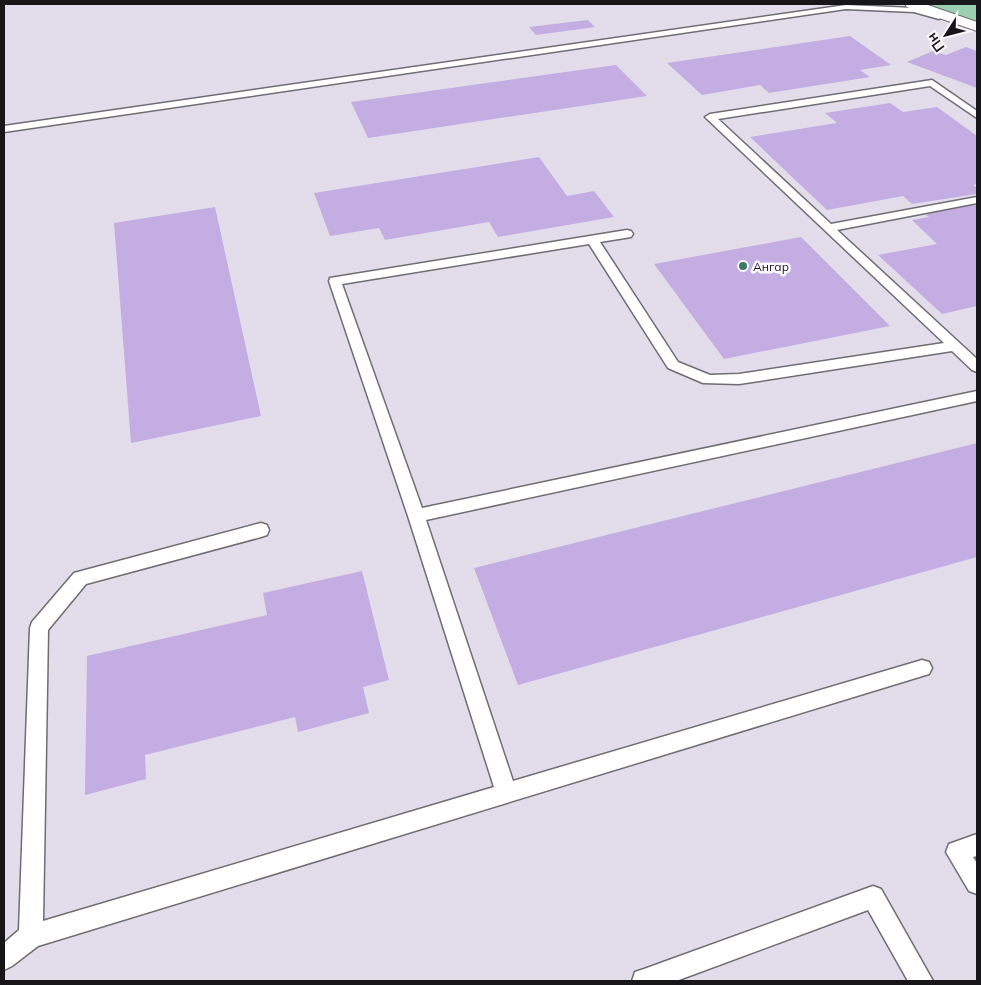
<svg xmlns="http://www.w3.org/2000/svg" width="981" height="985" viewBox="0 0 981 985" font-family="Mulish,sans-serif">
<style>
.built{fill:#e3ddeb}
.green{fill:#9acfb2}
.building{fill:#c3ade2}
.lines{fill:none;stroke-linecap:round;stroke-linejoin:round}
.service-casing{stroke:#6f6c72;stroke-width:3}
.minor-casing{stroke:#6f6c72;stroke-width:2}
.service{fill:#fff;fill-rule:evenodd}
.minor{fill:#fff;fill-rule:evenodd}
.poi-dot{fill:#3a7a69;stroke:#fbf9fe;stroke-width:2}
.labels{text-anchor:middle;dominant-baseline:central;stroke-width:5;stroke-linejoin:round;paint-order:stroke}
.far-poi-label{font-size:12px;fill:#171618;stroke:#fbf9fe;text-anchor:start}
</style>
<rect width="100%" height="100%" fill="#eeebf2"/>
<path class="built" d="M4,4H911L977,27V981H4Z"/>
<path class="green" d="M918,4H977V25Z"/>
<path class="building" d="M588,20L595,27L536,35L529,27Z
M850,36L891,65L860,70L870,77L769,93L760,85L702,95L667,63Z
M966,47L977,51V88L907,62L933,51L946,55Z
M616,65L647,96L368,138L351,102Z
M890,103L903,112L937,107L977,136V184L973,185L977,188V194L912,204L903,196L827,210L750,137L837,123L825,113Z
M539,157L567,196L594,191L614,217L498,237L489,222L385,240L379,228L330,236L314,193Z
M977,203V306L942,314L878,255L937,244L912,220L929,217L924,213Z
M215,207L261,416L131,443L114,223Z
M801,237L890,326L724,359L654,264Z
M977,443V557L518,685L474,568Z
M362,571L389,680L363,687L369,713L298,732L295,717L145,755L146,779L85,795L87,656L267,615L263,593Z"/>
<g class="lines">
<g class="service-casing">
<path id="service" d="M846,5L914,8L943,16L939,19L914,12L846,9L4,132V126Z
M932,80L977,111V118L930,86L718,119L831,224L977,197V203L837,230L977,359V372L972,370L952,351L739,384L703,383L668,368L589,244L342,284L422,508L977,391V401L426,520L513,781L922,660L929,662L932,668L929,674L38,946L12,966L4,970V943L19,930L30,628L32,622L74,573L261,523L267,525L269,530L267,535L261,537L86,584L48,630L43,921L494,787L408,516L329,281L330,278L627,230L631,231L633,234L631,237L600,242L678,362L710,375L739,374L944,343L705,117L710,114Z
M977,834V856L973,857L977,863V894L969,891L946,852L949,844Z
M873,886L881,889L933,981H908L868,910L676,981H632L635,972L644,969Z"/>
</g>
<g class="minor-casing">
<path id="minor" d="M905,4H925L977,22V31L907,7Z"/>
</g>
<use href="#service" class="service"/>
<use href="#minor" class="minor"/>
</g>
<circle class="poi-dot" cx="743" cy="266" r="5"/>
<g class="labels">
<g class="far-poi-label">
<text x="753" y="266">Ангар</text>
</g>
</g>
<rect width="981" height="985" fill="none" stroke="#171618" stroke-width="10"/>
<g transform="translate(946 35) rotate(234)" stroke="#fbf9fe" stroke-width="4" paint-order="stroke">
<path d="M0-4L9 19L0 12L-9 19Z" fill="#171618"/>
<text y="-8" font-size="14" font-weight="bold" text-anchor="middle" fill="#171618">Пн</text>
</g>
</svg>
